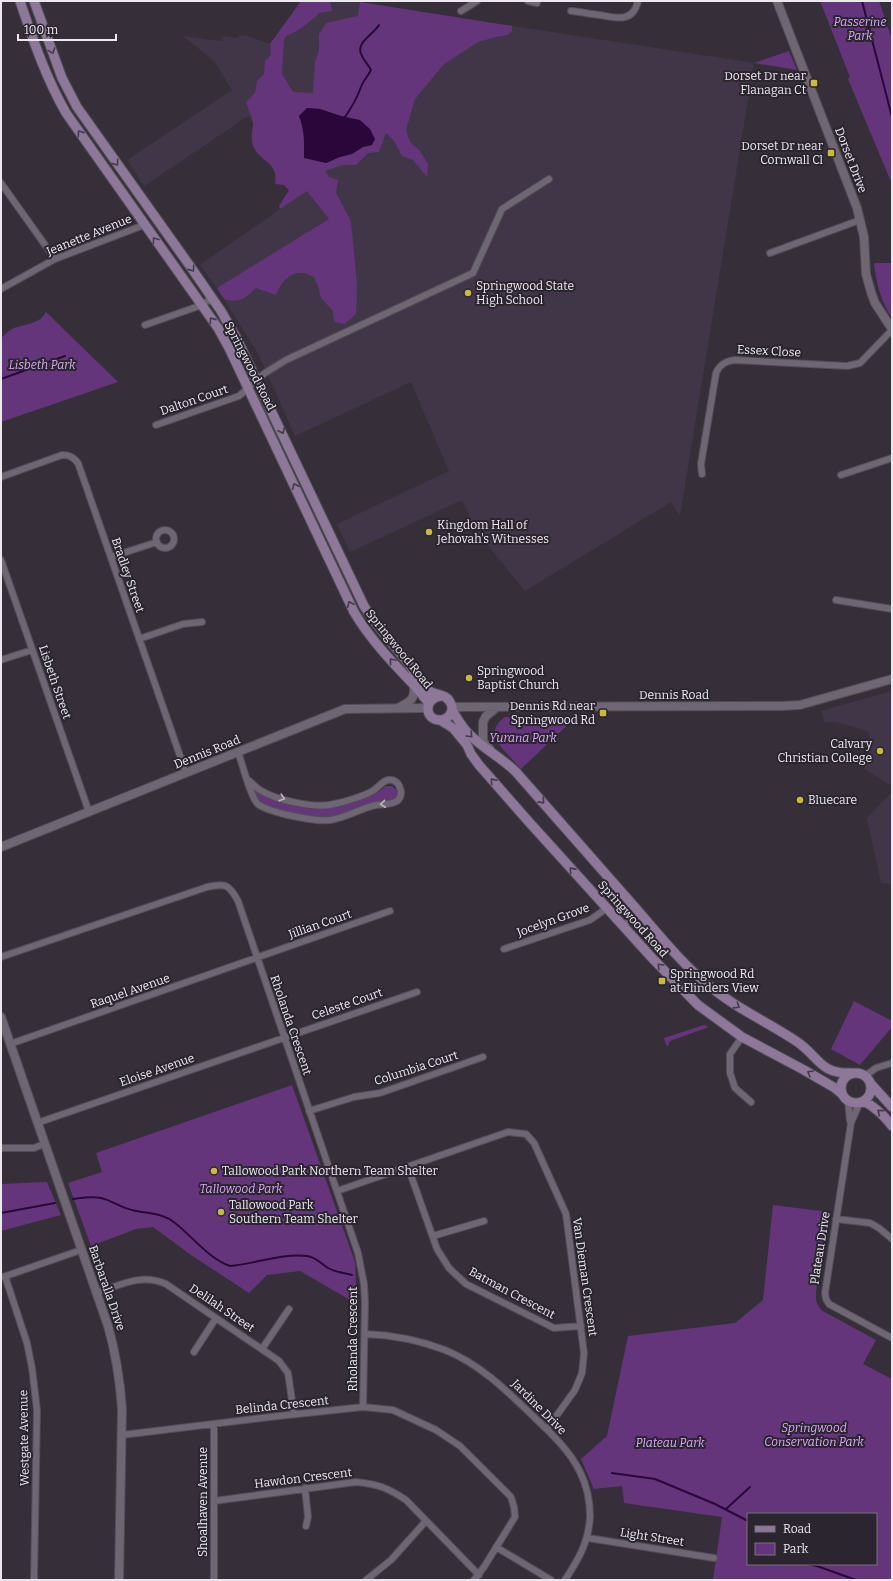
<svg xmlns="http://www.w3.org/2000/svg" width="893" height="1581" viewBox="0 0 893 1581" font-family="Bitter,serif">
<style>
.built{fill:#413647}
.green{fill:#64357b;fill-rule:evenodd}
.water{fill:#2b063b}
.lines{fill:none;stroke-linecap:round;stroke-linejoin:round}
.stream{stroke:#2b063b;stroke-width:2}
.minor-casing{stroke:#534d57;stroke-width:8}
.tertiary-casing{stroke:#534d57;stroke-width:10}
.secondary-casing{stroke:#534d57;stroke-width:11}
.minor{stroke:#6e6672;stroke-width:6}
.tertiary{stroke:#6e6672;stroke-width:8}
.secondary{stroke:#8e7899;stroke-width:9}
.oneway{stroke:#443a4a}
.oneway2{stroke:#bab4be}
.poi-dot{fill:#c8bb3b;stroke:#2b252f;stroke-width:1.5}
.labels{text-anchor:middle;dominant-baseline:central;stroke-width:4;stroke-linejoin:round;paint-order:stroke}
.park-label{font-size:12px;font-style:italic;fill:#dba8f7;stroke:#2b252f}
.poi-label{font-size:12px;fill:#ede8f0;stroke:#2b252f;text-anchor:start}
.street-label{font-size:12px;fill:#ede8f0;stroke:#2b252f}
</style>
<rect width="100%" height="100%" fill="#362f3a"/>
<path class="built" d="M301,1H351L754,63L680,516L671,502L525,591L475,529L462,500L350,552L337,524L449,471L411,382L295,436L259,355L217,288L200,265L307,190L248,116L144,186L127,160L232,90L214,61L183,36L221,41L222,36L238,38L239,35L244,36L245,35L270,44Z
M892,691V786L864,769L870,732L836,722H825L821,711Z
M892,792V884L881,883L867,818Z"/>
<path class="green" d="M301,1H330L332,11L319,13C309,23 299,31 286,36L284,40L282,74L293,92L313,93L315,61L319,51V34L326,23L358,16L360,2L512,26V31L508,35L496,37L478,42L444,64L415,99L406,130L410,142L420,151L428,164L427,177L413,160L402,156L394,141L386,133L379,152L368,153L356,165H342L325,171L329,177L338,180L336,193L351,221L357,285L356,314L345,324L334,322L333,311L321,298L318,286L314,277C310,275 305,273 301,273C289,272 280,284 276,295L256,288C245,298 240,304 224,299L217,288L329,219L307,191L280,209L279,206L289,190L284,185L275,184C279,159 257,163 252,142C251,136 253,129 253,123C252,116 248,108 246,102L255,93L257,81L264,74L265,61L271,55L270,44ZM307,108L320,109L341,116L348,117L372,145L363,147L352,154L340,157L326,163L304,149C305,137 303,128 299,116Z
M820,1H879L892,40V184L848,79L850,77Z
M789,51L797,70L754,63Z
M874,263H892V318C881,302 876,282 874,263Z
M46,312L118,382L1,422V338C5,335 9,330 14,328C26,324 40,324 46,312Z
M505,717H576L521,769C508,753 480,734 505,717Z
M386,786H392L398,791L397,798C390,802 384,800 376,802C363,805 349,813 335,816C319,819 274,812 260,802C257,800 255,796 254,792L255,791L287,803L326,808L374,792L377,793Z
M854,1001L892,1021V1027L860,1065L831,1049Z
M704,1025L709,1027L670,1041L667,1047L664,1038Z
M292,1085L355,1262L357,1304L300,1271L267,1275L249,1293L191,1255L153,1227L136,1229L91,1246L68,1183L102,1172L96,1153Z
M47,1182L61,1215L1,1231V1184Z
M773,1205L829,1212L816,1292V1301L821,1310L876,1340L863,1364L892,1379V1580H713L722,1517L624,1503L622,1486L594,1489L581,1459L607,1436L628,1336L735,1323L763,1300ZM748,1514H876V1564H748Z"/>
<path class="water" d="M307,108L320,109L341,116L360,120L370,129L375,139L372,145L363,147L352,154L340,157L326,163L304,158C304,143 305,131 299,116Z"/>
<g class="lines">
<path class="stream" d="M862,1L892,117
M345,117C352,107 357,98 361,87C363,81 368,76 371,70C368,64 364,61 362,56C354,43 374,34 379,25
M1,379L65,356
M73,1199C82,1198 91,1196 101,1198C111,1200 121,1208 132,1210C147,1214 162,1212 175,1223C193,1237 208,1258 230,1266C254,1264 283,1253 307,1256C316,1257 321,1264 328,1268C335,1272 344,1273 352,1275
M1,1213L55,1203
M612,1473L655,1479L715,1504L748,1521
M726,1509L750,1487
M807,1564L817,1566L856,1580"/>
<g class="minor-casing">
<path id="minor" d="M528,1L537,3
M461,11L477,1
M571,11C581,12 590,14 600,15C616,18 633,23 638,1
M1,183L55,259
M770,253L860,220
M1,289L55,259L144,225
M145,325L202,305L212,298
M156,425L239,396L265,373L286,360L473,273L502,209L549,179
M702,474L701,464L716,373C720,364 726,361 735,360L847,366L860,363L892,330
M841,475L892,458
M1,477L62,455C70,455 73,457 78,463L186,773
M156 539a9 9 0 1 1 18 0a9 9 0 1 1-18 0Z
M111,557L157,542
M1,560L89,812
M836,600L892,609
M139,639L183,624L202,622
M1,660L32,650
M238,752C242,762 251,800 259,805C272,813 315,822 330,820C346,818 361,808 376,805C383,804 391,805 397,801C401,798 402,792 400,788C399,783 394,779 388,780C382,781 379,787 374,790C365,796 344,802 334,804C316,809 275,800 260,790C256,788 252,783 248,780
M623,926L638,912
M504,949L590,920L607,908
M1,957L207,887C225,883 229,884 238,901L358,1253L364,1284L365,1302L363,1407
M742,1037L730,1054V1073L735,1088L751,1102
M10,1044L390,911
M865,1076L876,1068L892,1063
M848,1101L850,1121
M860,1102L851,1123L825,1293L826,1299L829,1304L892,1338
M309,1111L354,1097L380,1093L483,1057
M37,1123L417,992
M1,1148H34L44,1144
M408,1167L437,1249L449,1268L466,1284L554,1328L581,1326
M337,1191L508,1132L526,1134L534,1143L566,1214L584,1353L582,1373L575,1390L547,1429
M836,1219L870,1223L879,1228L892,1239
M433,1236L484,1221
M5,1276L27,1343L32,1368L37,1410L34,1580
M3,1277L81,1250
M96,1293C121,1285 140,1273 166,1284L279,1361L288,1373L294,1414
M365,1334C393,1335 419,1340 445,1350C480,1364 507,1391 534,1417C551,1433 570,1451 580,1472C587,1486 590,1502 590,1516C589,1542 578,1560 565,1580
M262,1349L289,1309
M194,1352L216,1318
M214,1424V1580
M122,1435L270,1417L363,1407L393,1410L436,1430L460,1446L511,1497L514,1507L515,1517L484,1567L474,1580
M305,1488L308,1517L306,1526
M214,1501L356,1482C378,1484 388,1488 406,1500L479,1575
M588,1538L714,1558
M496,1547L551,1580
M366,1580L391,1560L426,1521"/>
</g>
<g class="tertiary-casing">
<path id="tertiary" d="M777,1L857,208L864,237L866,274L871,292L875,303L892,329
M452,707L781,706L800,705L892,679
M398,708C411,701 415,700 414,685
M490,749L483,742V722L486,716L496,708
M1,847L345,709L428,708
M1,1017L108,1326C116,1354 120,1380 122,1409L119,1580"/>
</g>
<g class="secondary-casing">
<path id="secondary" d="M20,1C33,40 46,78 66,113L218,328L229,348L354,612C370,639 392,662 413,684C419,690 423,697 429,703
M34,1L62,78L77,107L190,266L221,311L237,339L364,606C377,627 394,645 409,664C415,673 420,685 429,691C436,695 446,694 450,702C455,709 450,719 441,720C424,721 423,698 441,696
M452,710C457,718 463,729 470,735C484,749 502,758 516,772C555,816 593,860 632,904C656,931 679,961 707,984C735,1008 766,1021 796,1041C819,1056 819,1074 851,1073
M440,720L453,728L467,745L471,754L479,765L529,822L653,959L698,1005L742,1037L804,1070L835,1088L842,1094
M841 1088a15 15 0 1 1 30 0a15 15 0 1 1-30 0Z
M871,1084L892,1107
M864,1101C876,1108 884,1115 892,1126"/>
</g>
<use href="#minor" class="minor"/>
<use href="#tertiary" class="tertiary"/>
<use href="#secondary" class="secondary"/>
</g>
<defs><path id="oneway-chevron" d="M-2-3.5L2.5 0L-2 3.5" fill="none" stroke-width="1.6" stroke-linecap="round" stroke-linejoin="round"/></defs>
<g class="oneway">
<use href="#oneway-chevron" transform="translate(52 51) rotate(70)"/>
<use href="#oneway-chevron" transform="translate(80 133) rotate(-125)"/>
<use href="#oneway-chevron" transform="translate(116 163) rotate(54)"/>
<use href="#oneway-chevron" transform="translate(155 240) rotate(-126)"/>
<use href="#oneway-chevron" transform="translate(192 269) rotate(55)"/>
<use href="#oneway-chevron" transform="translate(212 320) rotate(-125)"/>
<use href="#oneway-chevron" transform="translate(282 431) rotate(65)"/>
<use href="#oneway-chevron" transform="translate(295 486) rotate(-115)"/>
<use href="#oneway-chevron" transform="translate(350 604) rotate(-115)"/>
<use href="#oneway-chevron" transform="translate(392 661) rotate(-130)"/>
<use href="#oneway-chevron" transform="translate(470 735) rotate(46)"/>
<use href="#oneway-chevron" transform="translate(493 781) rotate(-131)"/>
<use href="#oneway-chevron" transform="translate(542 801) rotate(48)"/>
<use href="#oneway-chevron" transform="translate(572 870) rotate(-132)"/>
<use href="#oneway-chevron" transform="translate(660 966) rotate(-134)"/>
<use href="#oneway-chevron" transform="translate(737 1006) rotate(32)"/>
<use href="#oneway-chevron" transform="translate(810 1073) rotate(-150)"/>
<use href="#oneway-chevron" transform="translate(880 1112) rotate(-140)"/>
</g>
<g class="oneway2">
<use href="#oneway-chevron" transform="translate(282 798) rotate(17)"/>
<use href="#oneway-chevron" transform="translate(383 804) rotate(174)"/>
</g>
<g class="poi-dot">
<rect x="810" y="79" width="8" height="8" rx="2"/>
<rect x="827" y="149" width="8" height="8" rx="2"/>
<circle cx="468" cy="293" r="4"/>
<circle cx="429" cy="532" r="4"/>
<circle cx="469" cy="678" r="4"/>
<rect x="599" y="709" width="8" height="8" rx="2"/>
<circle cx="880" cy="751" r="4"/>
<circle cx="800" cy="800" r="4"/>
<rect x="658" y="977" width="8" height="8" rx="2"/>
<circle cx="214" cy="1171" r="4"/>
<circle cx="221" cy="1212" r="4"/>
</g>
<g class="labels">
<g class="park-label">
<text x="860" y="22">Passerine<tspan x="860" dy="14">Park</tspan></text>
<text x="42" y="365">Lisbeth Park</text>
<text x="523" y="738">Yurana Park</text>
<text x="241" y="1189">Tallowood Park</text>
<text x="814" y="1428">Springwood<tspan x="814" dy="14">Conservation Park</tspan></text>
<text x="670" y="1443">Plateau Park</text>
</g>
<g class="poi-label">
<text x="806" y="76" text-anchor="end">Dorset Dr near<tspan x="806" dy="14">Flanagan Ct</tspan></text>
<text x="823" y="146" text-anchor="end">Dorset Dr near<tspan x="823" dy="14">Cornwall Cl</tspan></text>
<text x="476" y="286">Springwood State<tspan x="476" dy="14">High School</tspan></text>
<text x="437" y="525">Kingdom Hall of<tspan x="437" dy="14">Jehovah's Witnesses</tspan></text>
<text x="477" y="671">Springwood<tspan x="477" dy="14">Baptist Church</tspan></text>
<text x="595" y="706" text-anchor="end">Dennis Rd near<tspan x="595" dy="14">Springwood Rd</tspan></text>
<text x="872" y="744" text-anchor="end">Calvary<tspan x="872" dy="14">Christian College</tspan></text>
<text x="808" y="800">Bluecare</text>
<text x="670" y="974">Springwood Rd<tspan x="670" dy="14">at Flinders View</tspan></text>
<text x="222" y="1171">Tallowood Park Northern Team Shelter</text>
<text x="229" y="1205">Tallowood Park<tspan x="229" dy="14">Southern Team Shelter</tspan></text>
</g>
<g class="street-label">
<text transform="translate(851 160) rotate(69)">Dorset Drive</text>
<text transform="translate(89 235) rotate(-22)">Jeanette Avenue</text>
<text transform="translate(769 351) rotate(3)">Essex Close</text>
<text transform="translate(250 366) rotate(63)">Springwood Road</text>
<text transform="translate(194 400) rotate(-19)">Dalton Court</text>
<text transform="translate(128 575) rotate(71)">Bradley Street</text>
<text transform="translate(399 649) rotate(51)">Springwood Road</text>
<text transform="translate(55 682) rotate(71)">Lisbeth Street</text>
<text x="674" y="695">Dennis Road</text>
<text transform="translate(207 752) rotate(-22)">Dennis Road</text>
<text transform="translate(633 919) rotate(48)">Springwood Road</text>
<text transform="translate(553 920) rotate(-20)">Jocelyn Grove</text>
<text transform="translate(320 924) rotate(-19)">Jillian Court</text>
<text transform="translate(130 991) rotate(-19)">Raquel Avenue</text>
<text transform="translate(347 1004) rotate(-19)">Celeste Court</text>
<text transform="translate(291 1025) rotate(71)">Rholanda Crescent</text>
<text transform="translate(416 1068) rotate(-18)">Columbia Court</text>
<text transform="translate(157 1070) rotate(-19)">Eloise Avenue</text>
<text transform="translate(820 1248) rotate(-81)">Plateau Drive</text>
<text transform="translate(585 1277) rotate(82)">Van Dieman Crescent</text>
<text transform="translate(107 1288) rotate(71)">Barbaralla Drive</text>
<text transform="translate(512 1293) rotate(28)">Batman Crescent</text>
<text transform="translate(222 1308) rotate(34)">Delilah Street</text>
<text transform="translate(353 1339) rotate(-90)">Rholanda Crescent</text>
<text transform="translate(282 1405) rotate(-6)">Belinda Crescent</text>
<text transform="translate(539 1407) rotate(45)">Jardine Drive</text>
<text transform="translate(24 1438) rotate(-91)">Westgate Avenue</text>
<text transform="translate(303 1478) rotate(-7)">Hawdon Crescent</text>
<text transform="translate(203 1502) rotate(-90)">Shoalhaven Avenue</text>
<text transform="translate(652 1537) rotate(9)">Light Street</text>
</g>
</g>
<rect width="893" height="1581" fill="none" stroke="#ede8f0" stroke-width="4"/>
<rect x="747" y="1513" width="130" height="52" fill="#2b252f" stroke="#79737c"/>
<rect x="755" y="1526" width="20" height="6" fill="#8e7899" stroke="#79737c"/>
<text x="783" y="1533" font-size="12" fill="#ede8f0">Road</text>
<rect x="755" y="1543" width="20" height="12" fill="#64357b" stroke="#79737c"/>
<text x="783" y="1553" font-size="12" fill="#ede8f0">Park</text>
<path d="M18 34v6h98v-6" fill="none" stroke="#ede8f0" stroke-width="2"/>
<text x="24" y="34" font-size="12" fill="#ede8f0" stroke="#2b252f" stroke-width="3" paint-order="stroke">100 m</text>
</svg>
